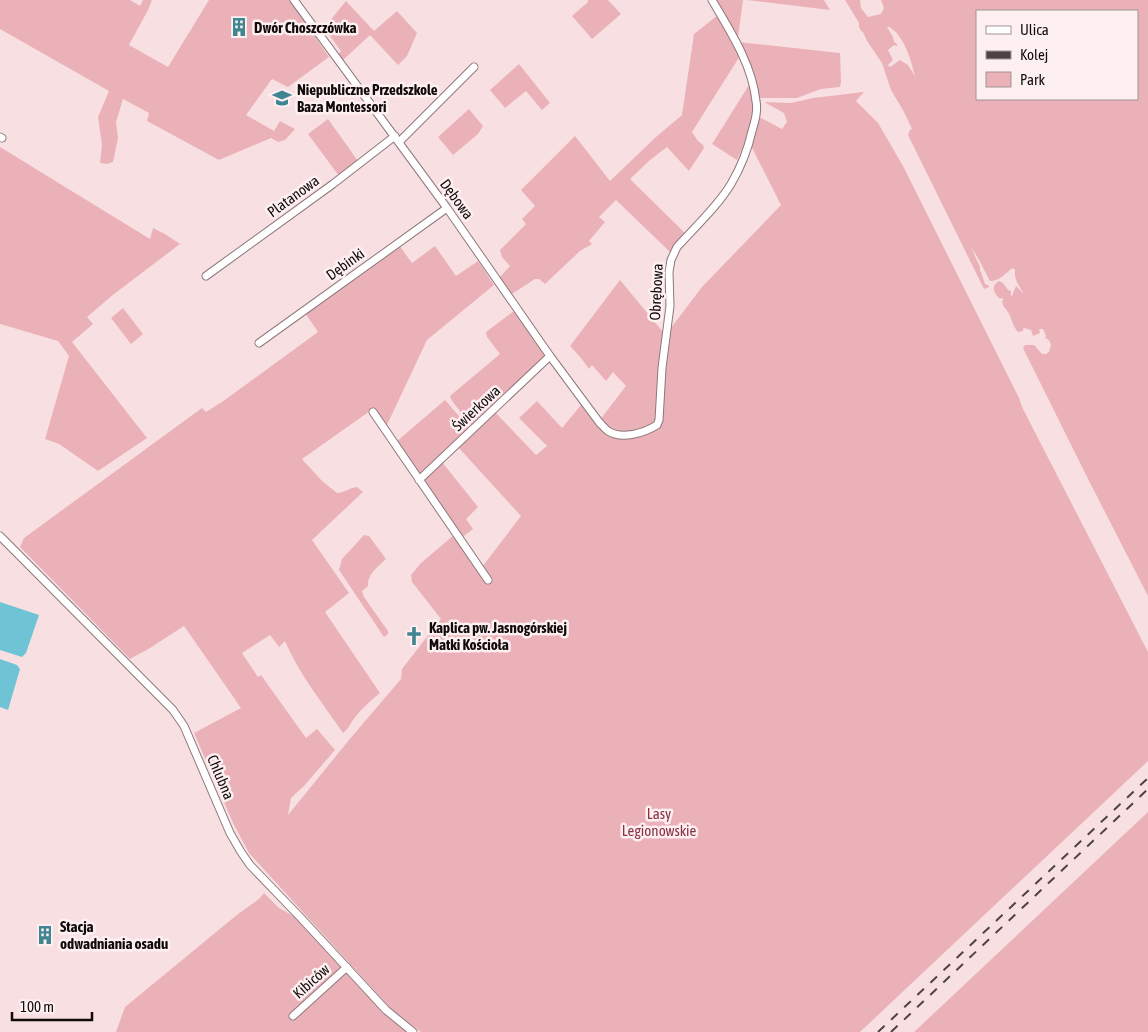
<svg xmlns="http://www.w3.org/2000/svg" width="1148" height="1032" viewBox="0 0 1148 1032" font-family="'Asap Condensed',sans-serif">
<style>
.green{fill:#ebb1b8;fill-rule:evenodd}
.water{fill:#6ec4d4}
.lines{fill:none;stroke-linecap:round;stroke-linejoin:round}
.minor-casing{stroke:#8d787b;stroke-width:9}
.minor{stroke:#fff;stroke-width:7}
.rail{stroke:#4e4243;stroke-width:2;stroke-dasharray:9 9;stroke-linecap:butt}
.labels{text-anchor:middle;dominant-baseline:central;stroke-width:5;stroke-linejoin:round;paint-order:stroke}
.poi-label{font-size:15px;font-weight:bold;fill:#120b0c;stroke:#fef0f1;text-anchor:start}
.street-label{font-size:15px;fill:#120b0c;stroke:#fef0f1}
.park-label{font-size:15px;fill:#873345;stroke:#fef0f1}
</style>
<rect width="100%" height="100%" fill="#f8e0e2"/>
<path class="green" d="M0,0H130L140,6L143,0H152L148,10L129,45L168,67L209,0H291L317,35L315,37L329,57L288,87L272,79L246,115L274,131L280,121L295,129L285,140L278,142L271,138L219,160L147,121L149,113L123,99L116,122L118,138L113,162L107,164L100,163L102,145L98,117L109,91L0,29Z
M588,0H608L621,14L592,39L572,16L588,2Z
M714,0H743L738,38Z
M747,0H824L830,10Z
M845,0H860L861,8L868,17L881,14L884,8L881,0H1148V596L1085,473L1023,348L1025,345H1034L1042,354H1046L1049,352L1051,345L1049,340L1045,338L1046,336L1043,329H1039L1040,333L1033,336L1031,330L1024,328L1023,329V331L1018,332C1012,325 1012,319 1008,312C1005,307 1003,308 1002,301L1004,299L999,298C993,292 991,286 999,281L1003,283L1008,290L1011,291V296H1012L1016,286L1024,294C1019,286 1014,280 1015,270L1013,268C1005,273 1000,281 990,281L978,258L971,247L980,267V271L981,272L985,284L988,285L989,287L984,289L908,135L910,130L912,129L904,112L891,90L882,63L867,41L863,32L861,31L859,27V23ZM977,11H1137V99H977ZM887,27H889C904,35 911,60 915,76L908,65L900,60L890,67L888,65L893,60L888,50L894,45L897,46V44L894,42L893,37Z
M346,1L374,31L397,11L417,33L407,56L398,65L370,35L342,61L338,54L341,51L324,28Z
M718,15L740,56L692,132L698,141L703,145L704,148L689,171L667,147L650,160L630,179L686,234L671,253L616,200L599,217L605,222L589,241L592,244L580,251L545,284L539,279H535L512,294L500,277L510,266L502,257L500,250L526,224L522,219L535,206L521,190L575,136L610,181L656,137L682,115L694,34Z
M738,42L840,53L841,82L840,87L821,89L797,98H759Z
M519,64L550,103L542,110L526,91L505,108L490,90Z
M749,85C751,92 754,99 754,105C754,121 744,146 737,160L712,144Z
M864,92L856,101L878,123L903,166L1019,398L1022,407L1148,652V761L860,1032H421L393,1011L249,853L233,823L194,733L241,708L184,626L150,648L130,659L20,547L24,538L202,408L206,412L222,402L318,332L305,313L399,245L412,263L435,246L456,276L478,261L494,285L427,340L386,427L370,411L302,459L322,481L337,493C344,493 349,488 357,487L363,492L312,540L349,593L325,612L380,693C370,701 361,709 353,720C350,725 348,729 343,733C323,704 299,674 285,641L279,647L270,635L242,653L258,677L261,675L306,738L317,729L335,750L304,786L291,798L288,815L349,740L401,679L402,669L441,619L412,582L411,575L421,563L454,535L479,571L521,516L458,447L495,412L536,455L547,446L519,418L537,401L562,428L581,405L596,425L626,386L613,372L606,381L592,365L589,369L581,358L570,346L620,280L663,332L664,337L702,287L781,205L750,144L759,117L782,129L787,122L784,113L764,102L791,103L813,98Z
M469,109L483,126L478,134L453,155L438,137Z
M328,119L358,161L339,176L308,134Z
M0,147L150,239L153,228L165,234L180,244L114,294L87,317L93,324L72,342L147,438L98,471L59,444L45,439L69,356L58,341L0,324Z
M123,308L143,334L131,344L111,318Z
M514,311H515L546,354L545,358L474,425H471L452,401L450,396L500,354L487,337L486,332Z
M445,400L470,429L419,476L396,442Z
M442,462L478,507L466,519L473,529L461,538L423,482V479Z
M364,535L369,536L386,559C378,567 367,574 368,586L362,591L364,597L388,631V634L384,637L339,570L342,559Z
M1148,812V1032H914Z
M264,893L279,908L299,919L388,1016L409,1032H116L125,1007L238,914L259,899Z"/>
<path class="water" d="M0,602L39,615L26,653L22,657L0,650Z
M0,659L17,665L20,669L8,710L0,707Z"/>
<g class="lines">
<g class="minor-casing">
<path id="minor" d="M294,0L447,208L550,356L599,422C602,425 604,428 608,431C622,440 644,433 657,425L659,420L662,368L670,306L669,272L671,260L677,247C694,228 718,206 731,184C741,167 748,149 752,131C755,121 758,111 756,101C752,64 730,31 712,0
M0,137L2,138
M399,142L474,67
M206,276L333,184L395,136
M259,343L447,208
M373,412L488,580
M419,480L550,356
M0,536L173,710L184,726L230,833L241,852L250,865L301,918L386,1010L413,1032
M293,1016L347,967"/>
</g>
<use href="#minor" class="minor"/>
<path class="rail" d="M878,1032L1148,778
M891,1032L1148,789"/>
</g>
<defs>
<g id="building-bare" transform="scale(1.5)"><path d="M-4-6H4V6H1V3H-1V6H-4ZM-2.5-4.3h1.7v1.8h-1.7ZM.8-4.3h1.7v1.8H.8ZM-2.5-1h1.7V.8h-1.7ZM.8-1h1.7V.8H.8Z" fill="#408692" stroke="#fef0f1" stroke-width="2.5" paint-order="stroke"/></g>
<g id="school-bare" transform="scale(1.5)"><path d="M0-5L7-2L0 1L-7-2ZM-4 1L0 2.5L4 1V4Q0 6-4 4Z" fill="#408692" stroke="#fef0f1" stroke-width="2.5" paint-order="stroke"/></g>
<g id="church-bare" transform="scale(1.5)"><path d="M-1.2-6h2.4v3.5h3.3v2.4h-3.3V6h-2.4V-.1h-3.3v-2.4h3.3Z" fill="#408692" stroke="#fef0f1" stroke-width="2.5" paint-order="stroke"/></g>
</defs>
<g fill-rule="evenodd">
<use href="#building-bare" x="239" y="27"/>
<use href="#school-bare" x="282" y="98"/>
<use href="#church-bare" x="414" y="636"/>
<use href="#building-bare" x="45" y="935"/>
</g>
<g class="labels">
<g class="poi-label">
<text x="254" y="27">Dwór Choszczówka</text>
<text x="297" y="89">Niepubliczne Przedszkole<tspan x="297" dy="17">Baza Montessori</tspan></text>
<text x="429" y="627">Kaplica pw. Jasnogórskiej<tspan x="429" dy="17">Matki Kościoła</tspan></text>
<text x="60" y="926">Stacja<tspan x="60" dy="17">odwadniania osadu</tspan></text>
</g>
<g class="street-label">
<text transform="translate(293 196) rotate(-36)">Platanowa</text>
<text transform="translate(457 199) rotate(54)">Dębowa</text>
<text transform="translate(345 264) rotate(-36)">Dębinki</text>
<text transform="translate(656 292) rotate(-87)">Obrębowa</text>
<text transform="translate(476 408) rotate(-43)">Świerkowa</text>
<text transform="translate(221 777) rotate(67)">Chlubna</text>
<text transform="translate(311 981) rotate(-42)">Kibiców</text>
</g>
<g class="park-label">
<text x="659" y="813">Lasy<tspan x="659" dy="17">Legionowskie</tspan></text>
</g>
</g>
<rect x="976" y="10" width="162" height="90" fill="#fef0f1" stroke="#a09495"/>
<rect x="986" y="26" width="25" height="8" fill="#ffffff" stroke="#a09495"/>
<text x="1020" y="35" font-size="15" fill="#120b0c">Ulica</text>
<rect x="986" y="51" width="25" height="8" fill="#4e4243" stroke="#a09495"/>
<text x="1020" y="60" font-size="15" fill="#120b0c">Kolej</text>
<rect x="986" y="72" width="25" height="15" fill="#ebb1b8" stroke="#a09495"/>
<text x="1020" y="85" font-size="15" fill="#120b0c">Park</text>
<path d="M12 1012v8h80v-8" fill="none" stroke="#120b0c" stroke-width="2.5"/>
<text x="20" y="1012" font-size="15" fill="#120b0c" stroke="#fef0f1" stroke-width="4" paint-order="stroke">100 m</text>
</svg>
